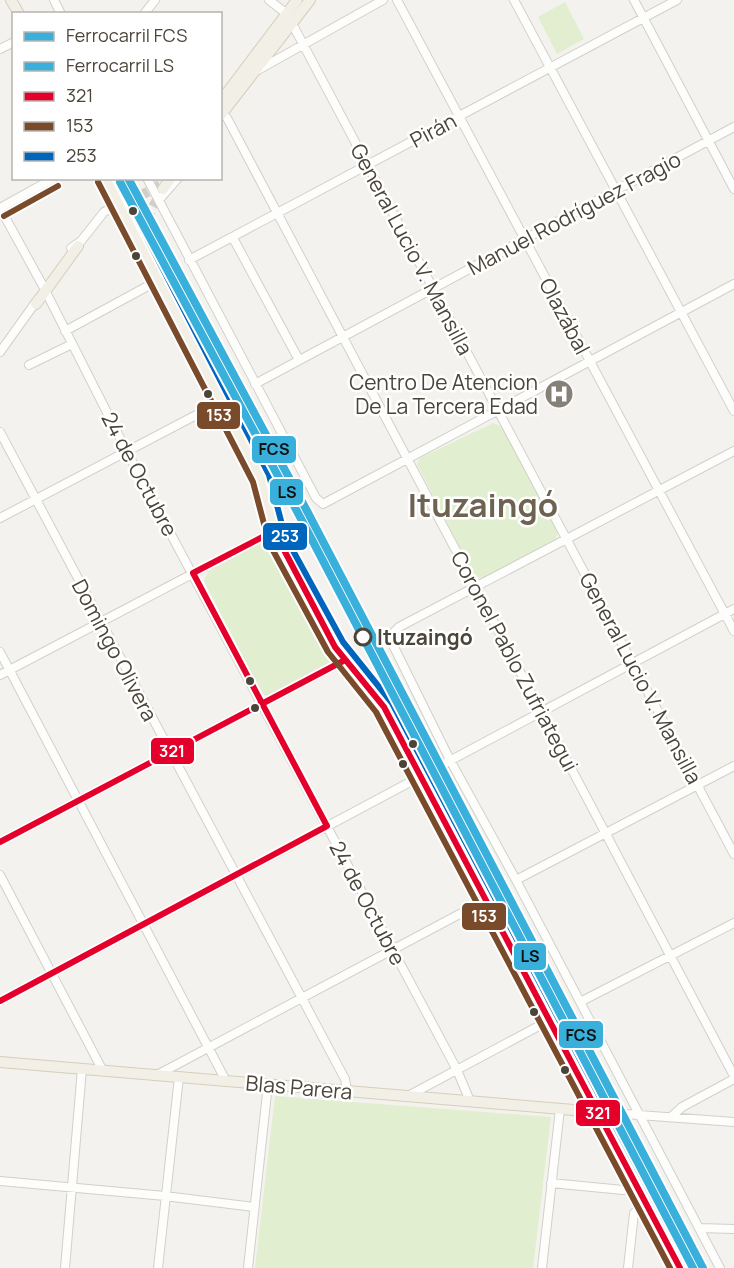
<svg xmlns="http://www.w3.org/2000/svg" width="734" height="1268" viewBox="0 0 734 1268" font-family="Manrope,sans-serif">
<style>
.green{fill:#e1eecf}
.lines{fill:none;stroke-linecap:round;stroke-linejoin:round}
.major-tunnel{stroke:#d2cfca;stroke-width:10;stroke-dasharray:10 5;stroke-linecap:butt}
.minor-casing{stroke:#d2d0cb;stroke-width:10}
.major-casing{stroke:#d6cebb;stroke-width:12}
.minor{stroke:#fdfdfc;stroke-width:8}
.major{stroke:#f2efe6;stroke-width:10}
.bus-1-casing{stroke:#fff;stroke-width:10}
.bus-2-casing{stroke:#fff;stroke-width:10}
.bus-3-casing{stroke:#fff;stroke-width:10}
.bus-1{stroke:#e4002b;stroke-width:6}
.bus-2{stroke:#7a4b2a;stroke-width:6}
.bus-3{stroke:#0065bd;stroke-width:6}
.rail-1-casing{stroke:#fff;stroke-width:12}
.rail-2-casing{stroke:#fff;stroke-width:12}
.rail-1{stroke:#39afdb;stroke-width:8}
.rail-2{stroke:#39afdb;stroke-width:8}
.bus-dot{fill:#4b4439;stroke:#fff;stroke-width:2}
.stop-dot{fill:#fff;stroke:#4b4439;stroke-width:3}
.labels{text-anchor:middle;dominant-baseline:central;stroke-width:5;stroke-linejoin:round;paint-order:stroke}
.street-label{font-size:21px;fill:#4b4439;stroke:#fff}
.poi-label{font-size:21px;fill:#4b4439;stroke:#fff;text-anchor:end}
.stop-label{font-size:21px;font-weight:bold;fill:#4b4439;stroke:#fff;text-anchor:start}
.town-label{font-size:33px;font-weight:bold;fill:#6e6250;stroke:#fff}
.line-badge{stroke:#fff;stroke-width:2}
.badge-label{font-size:16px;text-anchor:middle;font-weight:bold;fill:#fff}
.pale-badge-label{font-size:16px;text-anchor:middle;font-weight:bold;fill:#111}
</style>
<rect width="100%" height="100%" fill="#f4f2ee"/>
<path class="green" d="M565,2L584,39L557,54L538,17Z
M493,423L502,427L558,533L554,543L484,580L474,575L417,464L420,458Z
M263,541L273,543L333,657L330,662L266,696L260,691L204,581L208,572Z
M275,1096L551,1117L533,1268H255Z"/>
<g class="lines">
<path class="major-tunnel" d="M113,211L160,185
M152,250L148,216L162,191"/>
<g class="minor-casing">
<path id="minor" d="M54,0L61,14
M269,0L287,14L734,854
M397,0L734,631
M514,0L734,411
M634,0L734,189
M144,14L155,0
M0,49L14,42
M258,70L383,0
M227,118L734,1076
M147,178L316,498L323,504L734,284
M159,200L178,178
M0,208L43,286
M0,208L54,178
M233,238L299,360
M71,248L81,241L104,212L119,204
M189,260L677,0
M46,292L127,452L457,1070L470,1101
M65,331L159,280
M0,352L38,299
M29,365L72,344
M255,384L734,127
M0,432L345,1079L347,1090
M0,518L221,402
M0,652L226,1081
M0,675L274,531
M0,842L345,660
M0,875L103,1071
M516,880L734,766
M0,1001L734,609
M580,1002L734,923
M157,1075L486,900
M408,1096L550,1020
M598,1112L734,1122
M671,1117L682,1107L734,1079
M0,1181L165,1196L254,1207
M551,1183L623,1190L637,1187
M699,1228L734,1229
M65,1268L82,1069
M158,1268L179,1077
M248,1268L268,1084
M542,1268L560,1109
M628,1268L634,1213L646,1203
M720,1268L516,880L450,760L389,637L399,627L734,451"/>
</g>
<g class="major-casing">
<path id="major" d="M11,0L19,14
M220,102L297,0
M220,116L310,0
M106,178L261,479L277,539L335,647L384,707L680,1268
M163,189L171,178
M152,250L197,341
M36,304L78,246
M0,1062L598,1112"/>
</g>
<use href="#minor" class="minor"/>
<use href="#major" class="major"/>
<g class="bus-1-casing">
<path id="bus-1" d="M0,842L345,660
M0,1001L327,826L193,573L274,531L335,647L384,707L680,1268"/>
</g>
<g class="bus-2-casing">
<path id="bus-2" d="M98,182L253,482L269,543L328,652L376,712L670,1268
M4,216L58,186"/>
</g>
<g class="bus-3-casing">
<path id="bus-3" d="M116,178L269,475L285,536L343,642L392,703L688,1264"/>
</g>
<use href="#bus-1" class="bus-1"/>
<use href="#bus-2" class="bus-2"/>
<use href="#bus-3" class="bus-3"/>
<g class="rail-1-casing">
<path id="rail-1" d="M128,178L307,511L703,1268"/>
</g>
<g class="rail-2-casing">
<path id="rail-2" d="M120,182L299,515L693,1268"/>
</g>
<use href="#rail-1" class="rail-1"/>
<use href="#rail-2" class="rail-2"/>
</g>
<defs>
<g id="hospital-disc" transform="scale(1.5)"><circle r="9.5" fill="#868178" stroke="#fff"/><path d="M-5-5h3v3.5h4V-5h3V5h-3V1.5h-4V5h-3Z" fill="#fff"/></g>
</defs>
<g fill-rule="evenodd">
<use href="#hospital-disc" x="559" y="394"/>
</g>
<g class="bus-dot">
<circle cx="133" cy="211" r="5"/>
<circle cx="136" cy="256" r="5"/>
<circle cx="208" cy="394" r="5"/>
<circle cx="250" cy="681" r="5"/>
<circle cx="255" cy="708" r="5"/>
<circle cx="413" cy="744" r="5"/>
<circle cx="403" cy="764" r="5"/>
<circle cx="534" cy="1012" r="5"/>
<circle cx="565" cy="1070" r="5"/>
</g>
<circle class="stop-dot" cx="363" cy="637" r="8"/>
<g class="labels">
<g class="street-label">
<text transform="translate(433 130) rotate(-28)">Pirán</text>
<text transform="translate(574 213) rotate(-28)">Manuel Rodríguez Fragio</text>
<text transform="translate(412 249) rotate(62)">General Lucio V. Mansilla</text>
<text transform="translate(565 316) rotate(62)">Olazábal</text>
<text transform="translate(140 474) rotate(62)">24 de Octubre</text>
<text transform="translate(115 650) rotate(62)">Domingo Olivera</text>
<text transform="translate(515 661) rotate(62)">Coronel Pablo Zufriategui</text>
<text transform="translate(641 678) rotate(62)">General Lucio V. Mansilla</text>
<text transform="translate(368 903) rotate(62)">24 de Octubre</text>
<text transform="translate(299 1087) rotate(5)">Blas Parera</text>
</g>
<g class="poi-label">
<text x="538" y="382">Centro De Atencion<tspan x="538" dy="24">De La Tercera Edad</tspan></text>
</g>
<g class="stop-label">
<text x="377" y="637">Ituzaingó</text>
</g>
<g class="town-label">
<text x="483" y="504">Ituzaingó</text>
</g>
</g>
<g class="line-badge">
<rect x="196" y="401" width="45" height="29" rx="6" fill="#7a4b2a"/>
<rect x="251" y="435" width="46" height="29" rx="6" fill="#39afdb"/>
<rect x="269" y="478" width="35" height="28" rx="6" fill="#39afdb"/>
<rect x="262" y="522" width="46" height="29" rx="6" fill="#0065bd"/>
<rect x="150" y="737" width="45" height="28" rx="6" fill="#e4002b"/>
<rect x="461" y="902" width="46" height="29" rx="6" fill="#7a4b2a"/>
<rect x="513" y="942" width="34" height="29" rx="6" fill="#39afdb"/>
<rect x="558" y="1020" width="46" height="29" rx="6" fill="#39afdb"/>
<rect x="575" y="1099" width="46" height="28" rx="6" fill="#e4002b"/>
</g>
<g class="badge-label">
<text x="219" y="421">153</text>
<text x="285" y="542">253</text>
<text x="172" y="757">321</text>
<text x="484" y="922">153</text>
<text x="598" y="1119">321</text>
</g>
<g class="pale-badge-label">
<text x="274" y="455">FCS</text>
<text x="287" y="498">LS</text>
<text x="530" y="962">LS</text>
<text x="581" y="1041">FCS</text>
</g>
<rect x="12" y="12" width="210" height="168" fill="#ffffff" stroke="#b7b4b0" stroke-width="1.5"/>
<rect x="24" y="32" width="30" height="9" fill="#39afdb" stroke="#b7b4b0" stroke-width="1.5"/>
<text x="66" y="42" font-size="18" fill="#4b4439">Ferrocarril FCS</text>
<rect x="24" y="62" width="30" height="9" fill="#39afdb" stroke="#b7b4b0" stroke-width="1.5"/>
<text x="66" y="72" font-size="18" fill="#4b4439">Ferrocarril LS</text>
<rect x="24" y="92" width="30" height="9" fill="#e4002b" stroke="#b7b4b0" stroke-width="1.5"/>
<text x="66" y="102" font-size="18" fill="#4b4439">321</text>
<rect x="24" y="122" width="30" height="9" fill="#7a4b2a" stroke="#b7b4b0" stroke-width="1.5"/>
<text x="66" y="132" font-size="18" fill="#4b4439">153</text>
<rect x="24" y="152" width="30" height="9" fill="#0065bd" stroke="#b7b4b0" stroke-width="1.5"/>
<text x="66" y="162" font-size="18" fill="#4b4439">253</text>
</svg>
